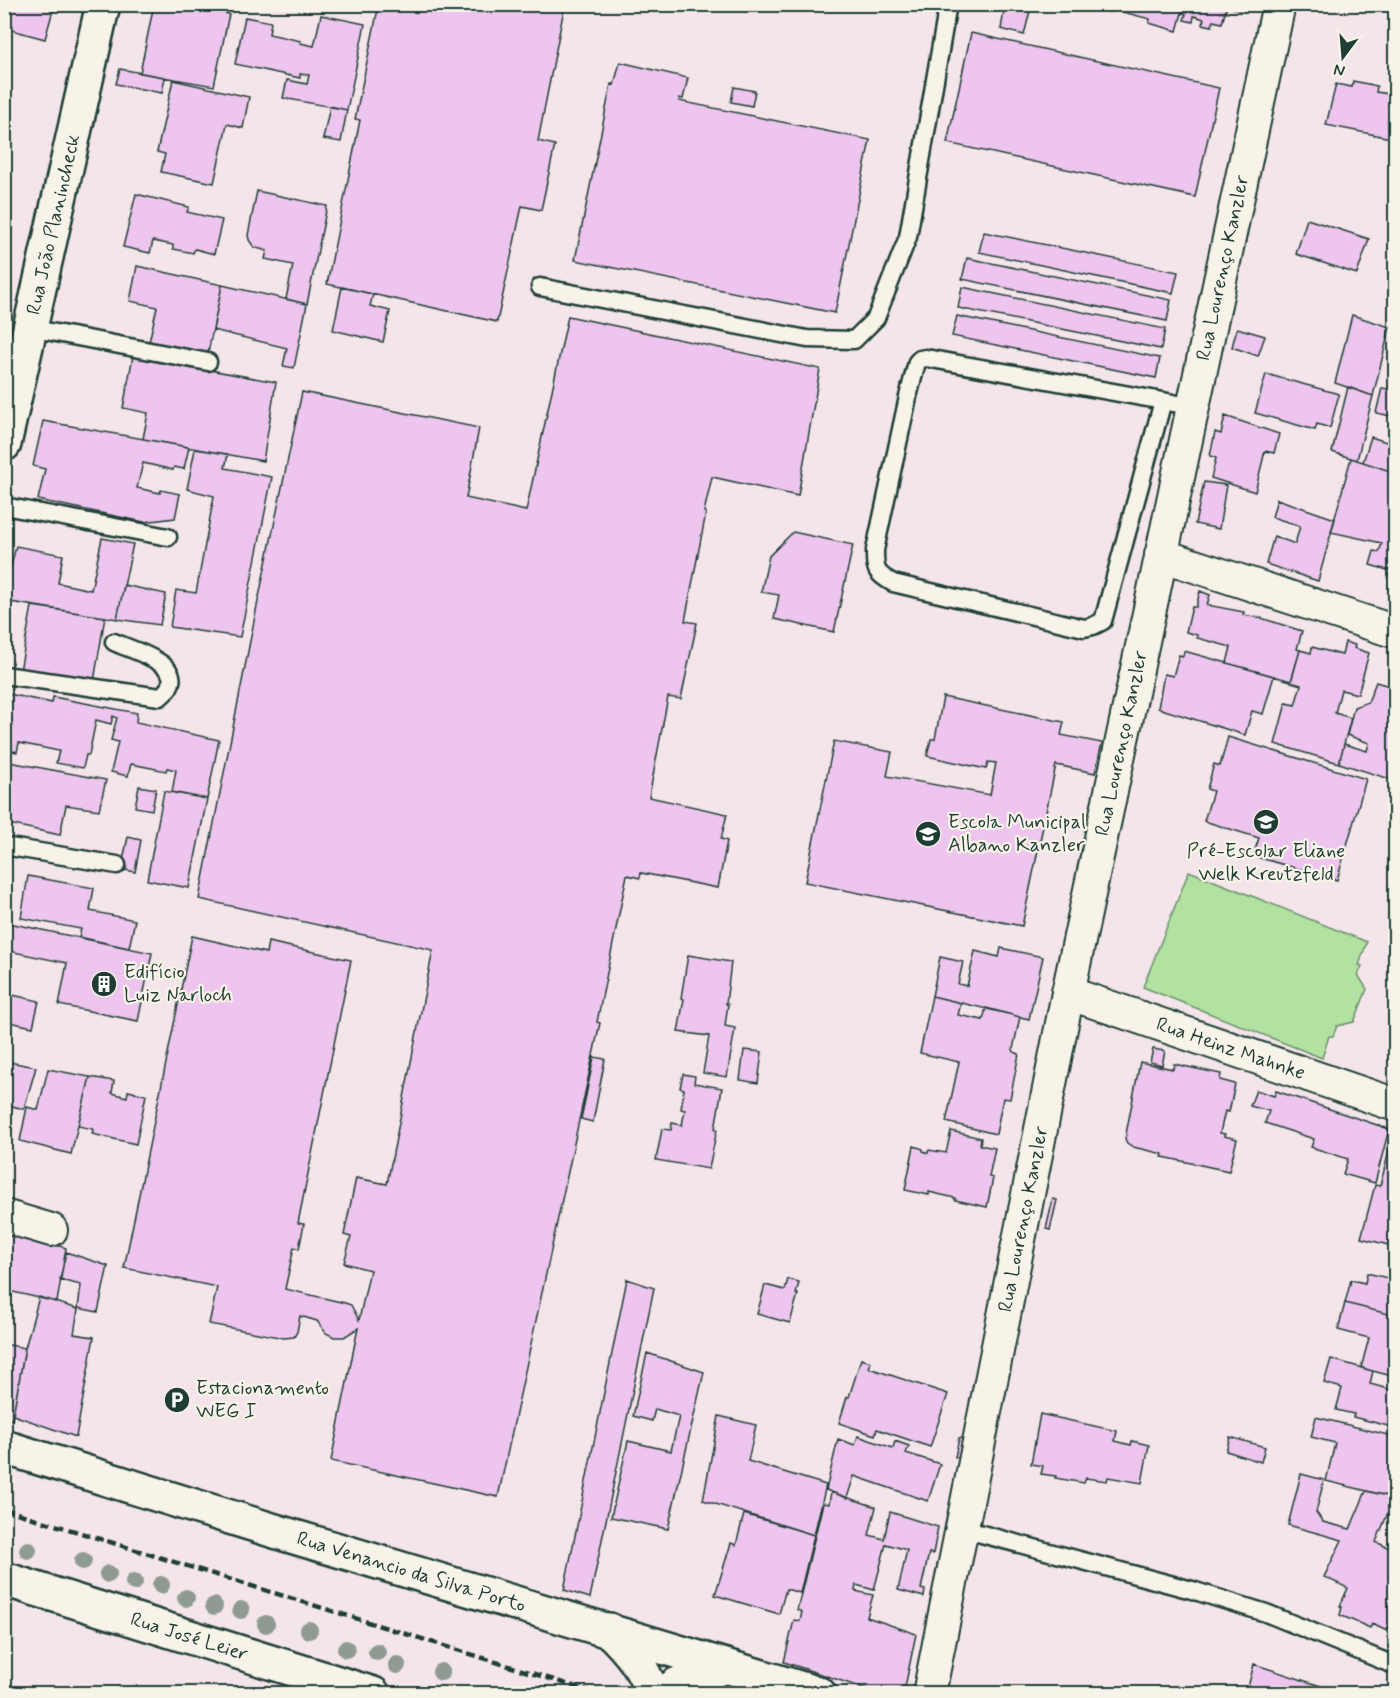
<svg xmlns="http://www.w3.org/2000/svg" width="1400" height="1698" viewBox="0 0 1400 1698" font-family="Mynerve,sans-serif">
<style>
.green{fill:#b2e2a2;stroke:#68906b;stroke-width:1.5}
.building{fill:#edc5ee;stroke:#1f3d34;stroke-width:1.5}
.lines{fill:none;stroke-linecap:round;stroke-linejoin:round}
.lane-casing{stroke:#1f3d34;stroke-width:21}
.street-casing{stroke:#1f3d34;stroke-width:36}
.secondary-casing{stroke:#1f3d34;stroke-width:38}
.path{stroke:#1f3d34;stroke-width:4;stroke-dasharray:4.5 4.5;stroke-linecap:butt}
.lane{stroke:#f7f3e8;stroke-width:16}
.street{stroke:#f7f3e8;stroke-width:32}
.secondary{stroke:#f7f3e8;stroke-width:33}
.rail{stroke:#1f3d34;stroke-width:4.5;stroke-dasharray:9 4.5;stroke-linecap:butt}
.tree{fill:#8f9b92}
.labels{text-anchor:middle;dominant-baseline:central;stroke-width:4.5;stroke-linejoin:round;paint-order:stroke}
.street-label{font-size:20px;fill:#1f3d34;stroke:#f7f3e8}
.poi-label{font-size:20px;fill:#1f3d34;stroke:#f7f3e8;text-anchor:start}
</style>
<rect width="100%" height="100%" fill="#f4e5ea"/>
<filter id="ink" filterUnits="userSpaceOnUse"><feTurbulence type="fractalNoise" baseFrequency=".0167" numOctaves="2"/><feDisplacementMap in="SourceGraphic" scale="12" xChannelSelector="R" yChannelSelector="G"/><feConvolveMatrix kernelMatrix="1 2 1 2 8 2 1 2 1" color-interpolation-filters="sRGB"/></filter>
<g filter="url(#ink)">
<path class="green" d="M1189,871L1367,942L1359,965L1362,966L1358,975L1367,989L1354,1022L1337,1026L1333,1036H1329L1322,1058L1143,987Z"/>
<path class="building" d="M4,4H36L53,10L45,39L4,28Z
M154,4H180L229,14L214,86L140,73Z
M379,4H565L538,141L555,145L541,210L522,206L497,322L327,284L360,120L355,119Z
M1081,4H1112L1110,12Z
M1112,4H1179L1184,6L1177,31L1149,23L1150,19L1111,9Z
M1184,4H1241L1240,10L1227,6L1222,23L1213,21L1212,26L1202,24L1204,19L1194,16L1193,22L1184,20L1186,14L1182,13Z
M1005,5L1030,11L1024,35L1001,29Z
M321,15L365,24L347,110L283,98L287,80L307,84L309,75L300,74V78L235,64L245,17L271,22L269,34L301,41L300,43L314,46Z
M971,33L1219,88L1195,197L947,143Z
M620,62L688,78L683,99L679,98V101L870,140L835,313L575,260L611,84L614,85Z
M120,69L165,77L162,93L116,84Z
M173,80L249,97L243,128L227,124L214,183L161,172L165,154L157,152Z
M1353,81L1377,86L1376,92L1396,95V139L1326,125L1336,84L1352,87Z
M734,87L755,91L752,106L731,102Z
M330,106L347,110L341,142L323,139Z
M257,191L327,206L307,304L286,299L293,265L265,259L267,251L254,247L249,240L248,235Z
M136,194L189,207L187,212L222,220L214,254L195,249L193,253L173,249V245L153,241L150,253L123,247Z
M1307,219L1369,239L1357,274L1296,254Z
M984,232L1178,272L1173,293L979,252Z
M967,258L1171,300L1167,321L962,279Z
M4,264L11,265L4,294Z
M137,266L222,285L208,353L149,342L157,307L130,301Z
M222,285L307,304L294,368L283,366L287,348L213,330Z
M342,287L373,294L370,306L390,311L383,342L333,330Z
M962,287L1165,329L1161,349L958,308Z
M1352,315L1390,327L1373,396L1335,383Z
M568,316L820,369L798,496L712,477L704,512L706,513L685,621L697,623L681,699L668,697L649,797L727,814L721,839L727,841L718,888L641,873L640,878L627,875L597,1022L600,1023L498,1497L331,1461L358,1328L344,1337H334L326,1333L317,1321L300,1316L297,1332L294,1337L284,1338L209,1324L217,1287L124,1268L192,936L266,953L268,942L351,960L298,1223L304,1224L299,1249L294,1247L285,1289L345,1303L351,1305L359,1320L370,1270L344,1263L351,1237L344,1235L356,1178L387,1184L433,950L199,899L256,611L302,392L479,428L466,498L526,511Z
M957,316L1160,358L1156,378L952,336Z
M1237,328L1265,336L1258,356L1232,347Z
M133,356L276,382L263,461L143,439L148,413L123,408Z
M1266,374L1339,394L1330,428L1317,424L1315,430L1255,413Z
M1396,376V417L1376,413L1382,388L1392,390Z
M1348,387L1373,396L1357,460L1332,452Z
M1225,416L1279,434L1274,453L1265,451L1255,492L1211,478L1216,458L1210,456L1215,432L1221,434Z
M43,421L189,447L184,469L174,467L173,470L143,463L137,488L160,493L161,490L180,494L175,518L144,522L38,500L45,469L33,466Z
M1371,437L1396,445V473L1363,462Z
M195,449L228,454L225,468L272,477L240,637L170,627L176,590L196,593L214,496L187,489Z
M1351,458L1396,473V555L1391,571L1370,565L1374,551L1379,552L1382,543L1331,532Z
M1204,482L1226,485L1219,529L1195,524Z
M1277,499L1335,519L1318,581L1266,564L1274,536L1295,544L1300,526L1272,517Z
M793,532L853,545L834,632L774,619L779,595L761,592L769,556Z
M102,538L133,544L117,619L4,601V594L16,546L63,555L58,583L91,590Z
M1396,555V578L1390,577Z
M124,585L166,594L160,625L117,619Z
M1200,591L1210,595L1207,605L1244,612L1243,615L1261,618L1302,631L1297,649L1300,650L1291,681L1227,663L1231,647L1197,638V635L1186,632L1192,607H1196Z
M32,606L105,617L93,687L19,676Z
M1345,642L1355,645L1354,648L1369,653L1358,694L1341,690L1335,713L1351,718L1339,763L1275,744L1286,703L1295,705L1301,685L1291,682L1300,650L1311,653L1312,647L1342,655Z
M1184,651L1274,676L1263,714L1252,711L1245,735L1158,708L1164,674L1173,676L1179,655L1183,656Z
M1376,682L1396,688V781L1339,763L1344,744L1367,751L1369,743L1347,735L1354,707L1368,702Z
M4,693L52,703L53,697L137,713L136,722L219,740L207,799L172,792L176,770L167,768L166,771L131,764L128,776L111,772L118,742L111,740L117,718L113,716L111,724L96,720L89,755H86L83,768L56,763L59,751L19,743L17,752L4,749Z
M943,697L1064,722L1061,735L1102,743L1095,773L1056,765L1022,926L805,882L834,741L892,752L887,776L990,795L996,763L988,762L986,769L927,756L931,739H935Z
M1228,737L1366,779L1337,880L1253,856L1259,838L1204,821L1213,791L1207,789L1214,764L1220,766Z
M4,761L106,780L99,810L66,805L60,835L4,823Z
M139,786L156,789L152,810L135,807Z
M164,791L207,799L189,888L147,880Z
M128,837L141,840L135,872L121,869Z
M28,876L94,888L90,911L135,920L129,948L79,937L81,929L21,918Z
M4,922L152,953L138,1021L59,1005L67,963L4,950Z
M1001,948L1043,957L1029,1019L932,996L940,957L963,962L958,984L967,986L975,951L999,957Z
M688,955L731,962L726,1004H728L725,1026L735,1028L727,1077L703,1073L709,1036L678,1032L684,999L681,998Z
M4,993L39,1001L33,1027L4,1021Z
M932,996L961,1003L958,1015L983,1020L986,1008L1020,1017L1013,1049L1014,1052L1019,1054L1010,1099L1003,1098L996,1134L946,1122L959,1062L920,1053Z
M1153,1049L1165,1051L1162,1065L1150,1062Z
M744,1050L762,1052L758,1083L740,1080Z
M594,1057L605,1059L593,1122L581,1119Z
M4,1061L36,1067L24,1109L12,1106L4,1140Z
M1140,1062L1173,1069L1174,1064L1221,1074L1220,1080L1235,1084L1229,1112L1225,1111L1220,1133L1225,1134L1224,1136L1237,1139L1229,1171L1163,1157H1162L1163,1154L1133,1147L1127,1143L1125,1139Z
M48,1069L90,1077L71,1154L20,1141L27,1107L38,1110Z
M683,1074L695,1076L694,1083L722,1088L715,1129H717L709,1169L656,1160L662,1129L671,1130L672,1123L682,1125L685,1110L681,1109L684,1089L680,1088Z
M90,1077L114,1081L112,1093L127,1097L128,1091L146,1095L136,1144L92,1134L93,1129L78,1126Z
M1256,1090L1274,1096L1276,1091L1389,1129L1375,1183L1343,1174L1348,1159L1311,1147L1314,1139L1265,1123L1269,1111L1250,1106Z
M951,1131L981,1138L980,1145L995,1148L989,1177L993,1178L987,1207L955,1200V1198L929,1192V1195L905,1190L914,1146L923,1149V1151L928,1153L929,1150L946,1153Z
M1396,1135V1247L1361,1238L1375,1185L1380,1186L1390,1147H1392Z
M1053,1199L1057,1200L1050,1230L1046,1229Z
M4,1229L66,1248L57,1302L4,1290Z
M66,1252L108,1266L98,1312L78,1308L81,1285L60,1280Z
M1367,1273L1396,1280V1316L1345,1303L1351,1280L1365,1283Z
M627,1279L654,1288L590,1598L564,1590Z
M788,1279L799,1282L796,1294H798L790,1323L757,1314L765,1285L785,1290Z
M39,1297L78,1309L74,1334L94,1337L76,1437L13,1415L25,1348Z
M1345,1303L1396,1316V1377L1361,1368L1369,1338L1338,1330Z
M4,1344L25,1348L12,1420L4,1417Z
M647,1353L704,1372L668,1529L611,1517L628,1441L671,1451L679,1416L655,1409L652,1421L633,1416Z
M861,1359L871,1362L869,1368L948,1394L930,1447L877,1429L875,1435L839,1423L847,1397H849Z
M1331,1359L1373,1371L1370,1384L1396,1391V1428L1353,1417L1354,1414L1336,1410L1342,1388L1324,1383Z
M1040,1414L1117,1431L1115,1441L1131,1445L1132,1441L1149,1445L1142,1483L1108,1477L1107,1481L1086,1478L1084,1483L1055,1478L1056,1476L1041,1474L1043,1466L1031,1464Z
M719,1416L756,1425L748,1461L826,1485L814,1535L703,1500Z
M1316,1417L1396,1437V1498L1326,1481L1335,1443L1311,1437Z
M858,1436L893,1448L895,1441L909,1446L906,1453L940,1464L928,1501L854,1476L847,1498L826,1490L838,1439L855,1445Z
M1230,1437L1265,1447L1261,1462L1226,1451Z
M959,1438L964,1439L960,1458L955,1457Z
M1301,1474L1324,1480L1316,1512L1323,1522L1350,1529L1366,1491L1396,1498V1509L1390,1508L1376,1542L1396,1551V1612L1387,1631L1372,1624L1370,1628L1340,1615L1342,1607L1340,1606L1348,1588L1324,1577L1342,1540L1288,1525Z
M831,1492L876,1507L869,1535L884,1539L890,1512L938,1527L933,1554L929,1553L921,1589L925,1590L924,1597L898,1590L907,1550L886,1544L874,1590L856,1585L855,1591L873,1595L867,1617L916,1634L904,1692L901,1694H881L784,1662L794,1620L800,1621L802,1612L797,1610L823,1503L829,1504Z
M744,1514L814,1535L800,1593L786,1589L779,1614L715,1595L731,1543L736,1545Z
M1254,1664L1345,1694H1255L1247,1691Z"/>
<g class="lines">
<g class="lane-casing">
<path id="lane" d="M540,287L807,339L854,340L876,318L908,237L948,4
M30,328L208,362
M1163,401L1103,621L1093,626L1084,628L893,583C875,573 875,570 875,550L908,397L917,362L920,359L926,358L1163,401L1193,407
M4,506L168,537
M4,675L160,697C197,667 135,652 114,642
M4,846L117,865
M963,1529L1192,1590L1266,1613L1396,1666"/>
</g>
<g class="street-casing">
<g id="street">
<path d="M1161,555L1396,632"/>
<path id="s1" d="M1068,993L1396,1105"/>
<path d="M4,1216L51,1230"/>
<path id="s2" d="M929,1694L1068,993L1279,4"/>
</g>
</g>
<g class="secondary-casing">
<g id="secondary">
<path id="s3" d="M4,444L103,4"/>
<path id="s4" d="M4,1447L278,1532L819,1694"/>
<path id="s5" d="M4,1579L373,1694"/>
<path d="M609,1630C631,1652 641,1664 653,1694"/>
<path d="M663,1694L676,1685L725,1666"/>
</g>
</g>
<path class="path" d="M4,1500L10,1480"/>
<use href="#lane" class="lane"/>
<use href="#street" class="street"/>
<use href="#secondary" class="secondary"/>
<path class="rail" d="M4,1509L599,1694"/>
</g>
<g class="tree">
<circle cx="28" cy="1550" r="9"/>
<circle cx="83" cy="1561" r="9"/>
<circle cx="108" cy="1574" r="9"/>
<circle cx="134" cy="1582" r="9"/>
<circle cx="161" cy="1585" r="9"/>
<circle cx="186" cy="1598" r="9"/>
<circle cx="214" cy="1606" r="9"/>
<circle cx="241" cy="1610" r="9"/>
<circle cx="266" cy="1624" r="9"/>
<circle cx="309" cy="1630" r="9"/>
<circle cx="346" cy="1649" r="9"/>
<circle cx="377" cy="1652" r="9"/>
<circle cx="397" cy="1665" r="9"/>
<circle cx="441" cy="1672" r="9"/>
</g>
</g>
<defs>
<g id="school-disc" transform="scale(1.35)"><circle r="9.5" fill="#1f3d34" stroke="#f7f3e8"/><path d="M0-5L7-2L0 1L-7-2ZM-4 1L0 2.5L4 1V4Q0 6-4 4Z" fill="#fff"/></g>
<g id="building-disc" transform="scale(1.35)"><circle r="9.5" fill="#1f3d34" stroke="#f7f3e8"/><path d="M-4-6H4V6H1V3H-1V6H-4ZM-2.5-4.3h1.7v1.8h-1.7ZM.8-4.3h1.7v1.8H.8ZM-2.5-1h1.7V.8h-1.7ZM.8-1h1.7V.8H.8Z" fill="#fff"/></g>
<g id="parking-disc" transform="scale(1.35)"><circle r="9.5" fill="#1f3d34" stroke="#f7f3e8"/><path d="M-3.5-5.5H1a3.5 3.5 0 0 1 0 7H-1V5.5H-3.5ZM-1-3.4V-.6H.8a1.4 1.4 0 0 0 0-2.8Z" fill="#fff"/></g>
</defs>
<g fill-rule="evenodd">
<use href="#school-disc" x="1266" y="822"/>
<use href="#school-disc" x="928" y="834"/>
<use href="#building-disc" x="104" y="984"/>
<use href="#parking-disc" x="177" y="1400"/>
</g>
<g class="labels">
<g class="street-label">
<text stroke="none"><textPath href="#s3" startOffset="225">Rua João Planincheck</textPath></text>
<text stroke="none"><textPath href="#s2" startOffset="1456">Rua Lourenço Kanzler</textPath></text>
<text stroke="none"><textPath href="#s2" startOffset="970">Rua Lourenço Kanzler</textPath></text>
<text stroke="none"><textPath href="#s1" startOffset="172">Rua Heinz Mahnke</textPath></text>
<text stroke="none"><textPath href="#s2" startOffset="484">Rua Lourenço Kanzler</textPath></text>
<text stroke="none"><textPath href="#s4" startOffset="426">Rua Venancio da Silva Porto</textPath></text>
<text stroke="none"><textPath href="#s5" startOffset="194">Rua José Leier</textPath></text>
</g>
<g class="poi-label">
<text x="948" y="822">Escola Municipal<tspan x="948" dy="23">Albano Kanzler</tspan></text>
<text x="1266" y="851" text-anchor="middle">Pré-Escolar Eliane<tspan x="1266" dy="23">Welk Kreutzfeld</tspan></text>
<text x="124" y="972">Edifício<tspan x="124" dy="23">Luiz Narloch</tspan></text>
<text x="196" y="1388">Estacionamento<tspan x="196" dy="23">WEG I</tspan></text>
</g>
</g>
<rect width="1400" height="1698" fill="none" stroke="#f7f3e8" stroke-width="24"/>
<rect x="12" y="12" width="1376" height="1674" fill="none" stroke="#1f3d34" stroke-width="2" filter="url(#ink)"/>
<g transform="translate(1343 57) rotate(196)" stroke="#f7f3e8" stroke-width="4.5" paint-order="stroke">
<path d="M0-4.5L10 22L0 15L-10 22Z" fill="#1f3d34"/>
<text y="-9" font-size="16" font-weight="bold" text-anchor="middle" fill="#1f3d34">N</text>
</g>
</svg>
